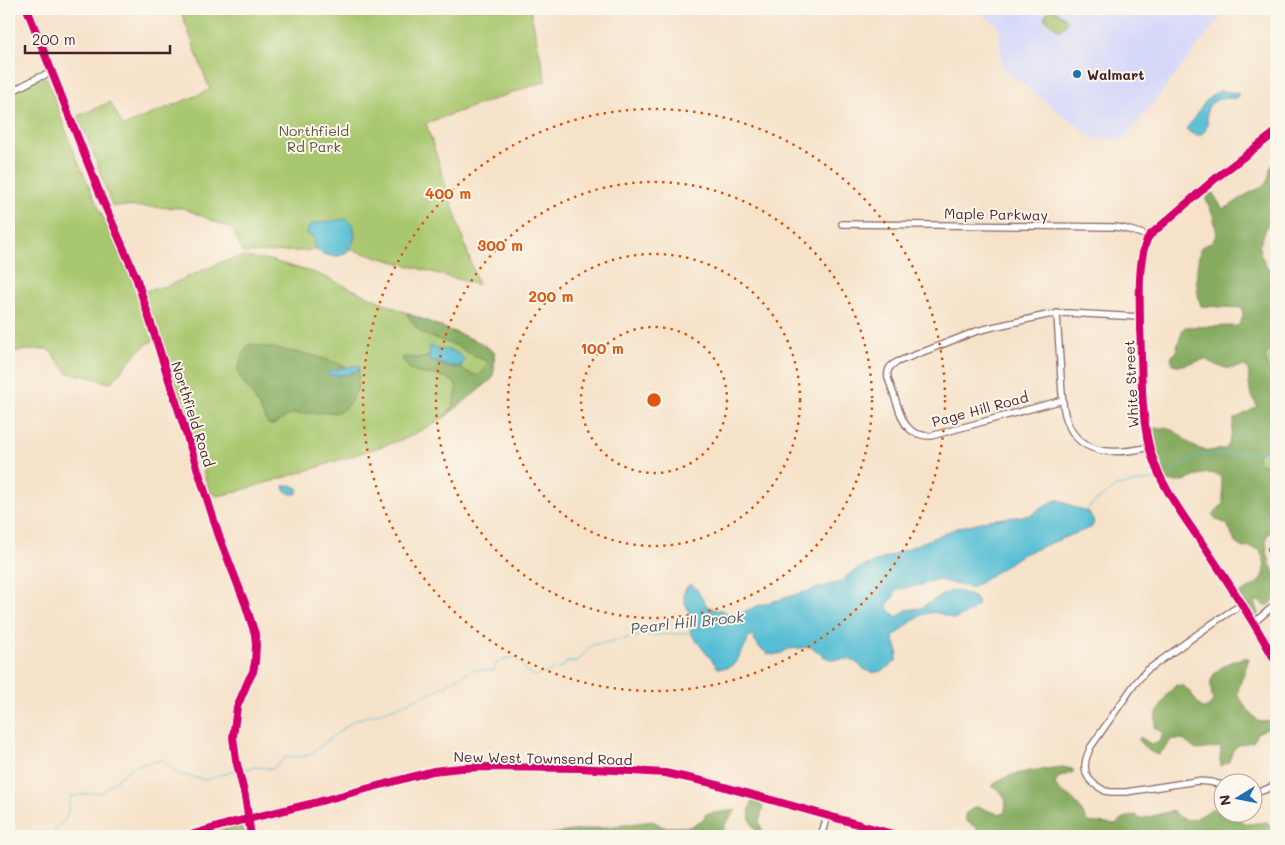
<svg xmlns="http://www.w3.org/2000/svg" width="1285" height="845" viewBox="0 0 1285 845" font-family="Mali,sans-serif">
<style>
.built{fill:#d6d8f9}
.green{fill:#a9c76e;stroke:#7a734c}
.forest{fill:#86ac61;stroke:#686646}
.water{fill:#57bed4;stroke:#506e80}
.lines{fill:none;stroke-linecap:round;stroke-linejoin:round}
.stream{stroke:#57bed4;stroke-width:1}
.minor-casing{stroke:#866362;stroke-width:8}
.tertiary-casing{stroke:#866362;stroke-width:9}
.minor{stroke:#fff;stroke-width:5.5}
.tertiary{stroke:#fff;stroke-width:7}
.cycleway-casing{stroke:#fbf7ec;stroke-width:11}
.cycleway{stroke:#d6006c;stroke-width:8}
.ring{fill:none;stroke:#e0560e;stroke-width:2.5;stroke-dasharray:2.5 5}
.poi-dot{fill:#1f6fb2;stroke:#fbf7ec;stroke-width:2}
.labels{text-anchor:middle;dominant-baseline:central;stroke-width:4;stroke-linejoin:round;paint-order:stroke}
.poi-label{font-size:14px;font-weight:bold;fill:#4a1f2b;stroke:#fbf7ec;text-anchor:start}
.park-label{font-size:14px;fill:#66513f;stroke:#fbf7ec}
.street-label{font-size:14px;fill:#4a1f2b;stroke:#fbf7ec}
.water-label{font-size:15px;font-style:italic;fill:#4f5766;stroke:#fbf7ec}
.centre{fill:#e0560e;stroke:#fbf7ec;stroke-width:2.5}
.ring-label{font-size:15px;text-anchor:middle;font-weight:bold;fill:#e0560e;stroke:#fbf7ec;stroke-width:4;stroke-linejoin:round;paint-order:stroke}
</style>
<rect width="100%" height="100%" fill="#fbf7ec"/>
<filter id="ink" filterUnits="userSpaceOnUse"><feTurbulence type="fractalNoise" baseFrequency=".02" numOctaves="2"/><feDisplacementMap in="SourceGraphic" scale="10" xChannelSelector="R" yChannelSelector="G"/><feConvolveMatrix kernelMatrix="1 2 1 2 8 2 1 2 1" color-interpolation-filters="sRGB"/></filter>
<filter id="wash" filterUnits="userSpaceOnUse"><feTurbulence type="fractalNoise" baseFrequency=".0096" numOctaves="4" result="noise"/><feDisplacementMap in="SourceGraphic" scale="20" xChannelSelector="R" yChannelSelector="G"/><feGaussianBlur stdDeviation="1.12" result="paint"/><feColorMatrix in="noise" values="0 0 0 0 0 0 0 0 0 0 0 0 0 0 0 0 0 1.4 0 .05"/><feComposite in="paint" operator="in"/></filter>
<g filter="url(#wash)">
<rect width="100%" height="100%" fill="#f6e2c9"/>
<path class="built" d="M976,9H1227L1124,140L1094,139L1002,68L999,27Z"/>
<path class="green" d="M180,9H530L546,81L426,123L478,285L349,249L243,253L232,229L183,208L112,206L94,155L78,116L110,102L123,126L210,90Z
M1051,9H1053L1068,20L1060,31L1044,18Z
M39,77L47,78L72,148L137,293L167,286L224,261L242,257L269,260L318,274L402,311L479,342L494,352V370L492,379L445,417L407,438L309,470L239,491L218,496L210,492L160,337C140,345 126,365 113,381L109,383L86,376L68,373L49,350L46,349L18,351L9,353V93Z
M1276,309V382L1266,364L1265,355L1274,345L1271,318Z
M1276,440V462L1263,464L1257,460V455Z"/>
<path class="forest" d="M1276,161V213L1267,226L1259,247L1261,255L1267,268H1276V309L1271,318L1274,345L1265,355L1266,364L1276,382V440L1257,456V460L1263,464L1276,462V530L1267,535L1266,540L1267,551L1270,564L1276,575V598L1267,606H1265L1258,601H1256L1255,604L1258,613L1257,615L1255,616L1239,594C1251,587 1266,582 1265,566C1265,561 1262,555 1260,550L1249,547L1243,548L1235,542L1227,524L1217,520L1212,515L1223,504V492L1220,476C1199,466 1189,487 1167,481L1153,451L1150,432L1155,428C1159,428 1163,427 1167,428C1180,431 1187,445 1200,449C1208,452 1219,450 1227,448L1231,437L1234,419L1252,410L1257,406L1250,392L1248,368L1244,366C1228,370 1220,369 1206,359L1179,366L1173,364L1171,358L1176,351L1182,331L1185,327L1238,326L1243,317L1242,308L1201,306C1195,290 1196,264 1201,247L1212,242L1217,234L1213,215L1206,200L1205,192H1212L1223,209C1231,206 1237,201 1244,196C1259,187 1269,189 1270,168Z
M406,313L479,342L494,352V370L492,379L445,417C452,406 460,396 455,383C450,380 445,377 440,376C422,371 413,379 402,358L403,357C414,357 419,360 429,356L430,360L445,366L462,368L465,371L478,376L484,370L488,362L466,352L460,347L423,334L419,331Z
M251,344C284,351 318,353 348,368H339L329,375C339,376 350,375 359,369L358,387L351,401L345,408L337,412L291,414L273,425L268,424L253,396L240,377L238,371L239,365L243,354L248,345Z
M1243,658H1249C1246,670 1240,681 1237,694L1248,710L1259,722L1272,721L1276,718V724L1257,733L1253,742C1235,745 1234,745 1229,762L1221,766L1220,760L1221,747L1196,750L1182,739H1172L1159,755C1151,754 1144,747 1139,741L1140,737L1151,744L1159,742L1163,733L1155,728L1156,715L1167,695L1176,685L1184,686L1190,692L1201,708H1206L1213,701C1212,695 1210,687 1211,681C1214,668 1232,661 1243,658Z
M1063,767L1072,769L1074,771L1073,772L1058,778L1055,782C1057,794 1068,794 1075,801C1080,808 1084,815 1088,822L1116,825L1121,819L1136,815L1140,819L1173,811C1176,813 1180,818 1184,819C1193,822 1205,814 1212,808L1217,812L1227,814L1247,824L1267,822L1275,833L1276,836H984L974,826L966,821L965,814C979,803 978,807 992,812C996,813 1000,814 1004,814C1008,799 1005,794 992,787C1001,772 1046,769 1063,767Z
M752,801H755L761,803L763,806L759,823L765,836H759C751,821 746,819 752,801Z
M736,810L724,826L723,836H534L653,821L663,827H690L702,821L706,814Z
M236,826C242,827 246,830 247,836H198Z"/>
<path class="water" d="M1220,91L1238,93V96L1237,98C1229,99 1220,97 1213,102C1202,110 1210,120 1206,129C1201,139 1192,135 1186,129C1197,116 1204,97 1220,91Z
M345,219C360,225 356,246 344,254C336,259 320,255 315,248C313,244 313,240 313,236H308C306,231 308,228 311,224Z
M429,346C441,350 459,348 464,361L462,365C450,369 441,363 429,360Z
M356,365L359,366V369C350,375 339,376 329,375L328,374L329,372C338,368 347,368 356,365Z
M291,485L298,488V492L296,494H291L285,491L284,486Z
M1056,500H1059L1074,507L1089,512L1094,522L1092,527L1023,554L973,587C963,588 946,581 936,579L921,585L899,589L896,591C895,592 895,594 894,596C892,600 888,601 887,607L892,613L897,617L906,610L921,608L942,595L955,590L966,594L975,598L977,601V606L970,612L955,619C950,618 945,615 939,613C920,609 907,627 893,637L898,652L896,661C887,669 876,677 864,669C860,666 857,662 851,660C844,658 836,661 827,658C821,656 817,650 811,647L788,649L782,653L773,655L768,654L759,647L752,636L748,638C747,647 739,653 737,662L727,668H718L691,634L688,616L689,612C684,601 680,592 690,584L695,587L707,606L716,610H722L730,615H737L757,606L840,582L843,581L847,576L856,570L957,528L988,520L1032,515L1042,507Z"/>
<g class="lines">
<path class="stream" d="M1167,476L1197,456L1276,450
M1087,510L1091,505L1117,486L1156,479
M244,769L257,767L272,769L286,757L307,756L355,720L385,711L433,692L474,669L493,671L498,661L514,657L527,672L536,676L563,667L566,662H577L592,645L639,636L690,633
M52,836L57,827L66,819L71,796L102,792L133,766L162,760L178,774L205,780L234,771"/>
</g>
</g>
<g filter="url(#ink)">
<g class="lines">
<g class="minor-casing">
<path id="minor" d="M27,9L102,199L136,277L219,536L245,603L255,634L256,645L255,662L253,672L249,679L237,707L233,737L236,760L242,782L248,819
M9,93L39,77L53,73
M842,224L1116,227L1126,229L1149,236
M1057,313C1058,335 1060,357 1061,379C1062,393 1062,408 1067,421C1080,458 1119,454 1150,447
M1063,400L931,436C908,436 903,423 897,404C894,395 891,387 888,378C887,370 889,366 897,362L977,331L993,327L1047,315L1067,313L1140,317
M1271,549L1276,556
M1257,620L1276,604
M1222,785L1210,782L1197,781L1126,792H1111L1105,791L1094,784L1089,779L1086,773L1085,766L1086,759L1090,748L1134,685L1146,671L1216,621L1242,604
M1252,792L1262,791L1276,785
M821,836L827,816"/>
</g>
<g class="tertiary-casing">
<path id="tertiary" d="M1276,132L1216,178L1149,236C1137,256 1140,301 1140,325C1142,364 1140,409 1149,446C1159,486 1186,519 1208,552C1232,588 1255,624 1276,662
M248,819L251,836
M187,836L231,823L310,804L433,771L461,768L487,767L579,768L665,773L707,782L900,836"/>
</g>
<use href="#minor" class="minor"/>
<use href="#tertiary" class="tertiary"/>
<g class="cycleway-casing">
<path id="cycleway" d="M27,9L102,199L136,277L219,536L245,603L255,634L256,645L255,662L253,672L249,679L237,707L233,737L236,760L245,796L251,836
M1276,132L1216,178L1149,236C1137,256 1140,301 1140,325C1142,364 1140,409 1149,446C1159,486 1186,519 1208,552C1232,588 1255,624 1276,662
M187,836L231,823L310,804L433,771L461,768L487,767L579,768L665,773L707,782L900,836"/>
</g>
<use href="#cycleway" class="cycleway"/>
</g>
</g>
<g class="ring">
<circle cx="654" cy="400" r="73"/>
<circle cx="654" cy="400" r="146"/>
<circle cx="654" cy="400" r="218"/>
<circle cx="654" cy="400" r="291"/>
</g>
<circle class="poi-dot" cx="1077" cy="74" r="5"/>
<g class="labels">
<g class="poi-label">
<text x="1087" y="74">Walmart</text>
</g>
<g class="park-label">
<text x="314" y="130">Northfield<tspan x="314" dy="16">Rd Park</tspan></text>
</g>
<g class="street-label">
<text transform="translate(996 214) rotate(1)">Maple Parkway</text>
<text transform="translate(1131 384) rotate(-93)">White Street</text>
<text transform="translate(980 409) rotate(-15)">Page Hill Road</text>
<text transform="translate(193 414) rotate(72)">Northfield Road</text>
<text transform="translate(543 758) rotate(1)">New West Townsend Road</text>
</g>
<g class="water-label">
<text transform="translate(687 622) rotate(-6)">Pearl Hill Brook</text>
</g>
</g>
<circle cx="654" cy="400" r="8" class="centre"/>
<g class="ring-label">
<text x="448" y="199">400 m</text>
<text x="500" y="251">300 m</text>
<text x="551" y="302">200 m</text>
<text x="602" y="354">100 m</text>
</g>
<rect width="1285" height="845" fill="none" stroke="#fbf7ec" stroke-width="30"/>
<g transform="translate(1238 798) rotate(260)"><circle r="24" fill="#fbf7ec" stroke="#b4a19f"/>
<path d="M0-4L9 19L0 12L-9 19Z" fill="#1f6fb2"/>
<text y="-8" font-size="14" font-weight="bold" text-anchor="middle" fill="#4a1f2b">N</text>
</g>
<path d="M25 45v8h145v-8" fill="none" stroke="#4a1f2b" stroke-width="2.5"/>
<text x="32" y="45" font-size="15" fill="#4a1f2b" stroke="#fbf7ec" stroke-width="4" paint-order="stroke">200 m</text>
</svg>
